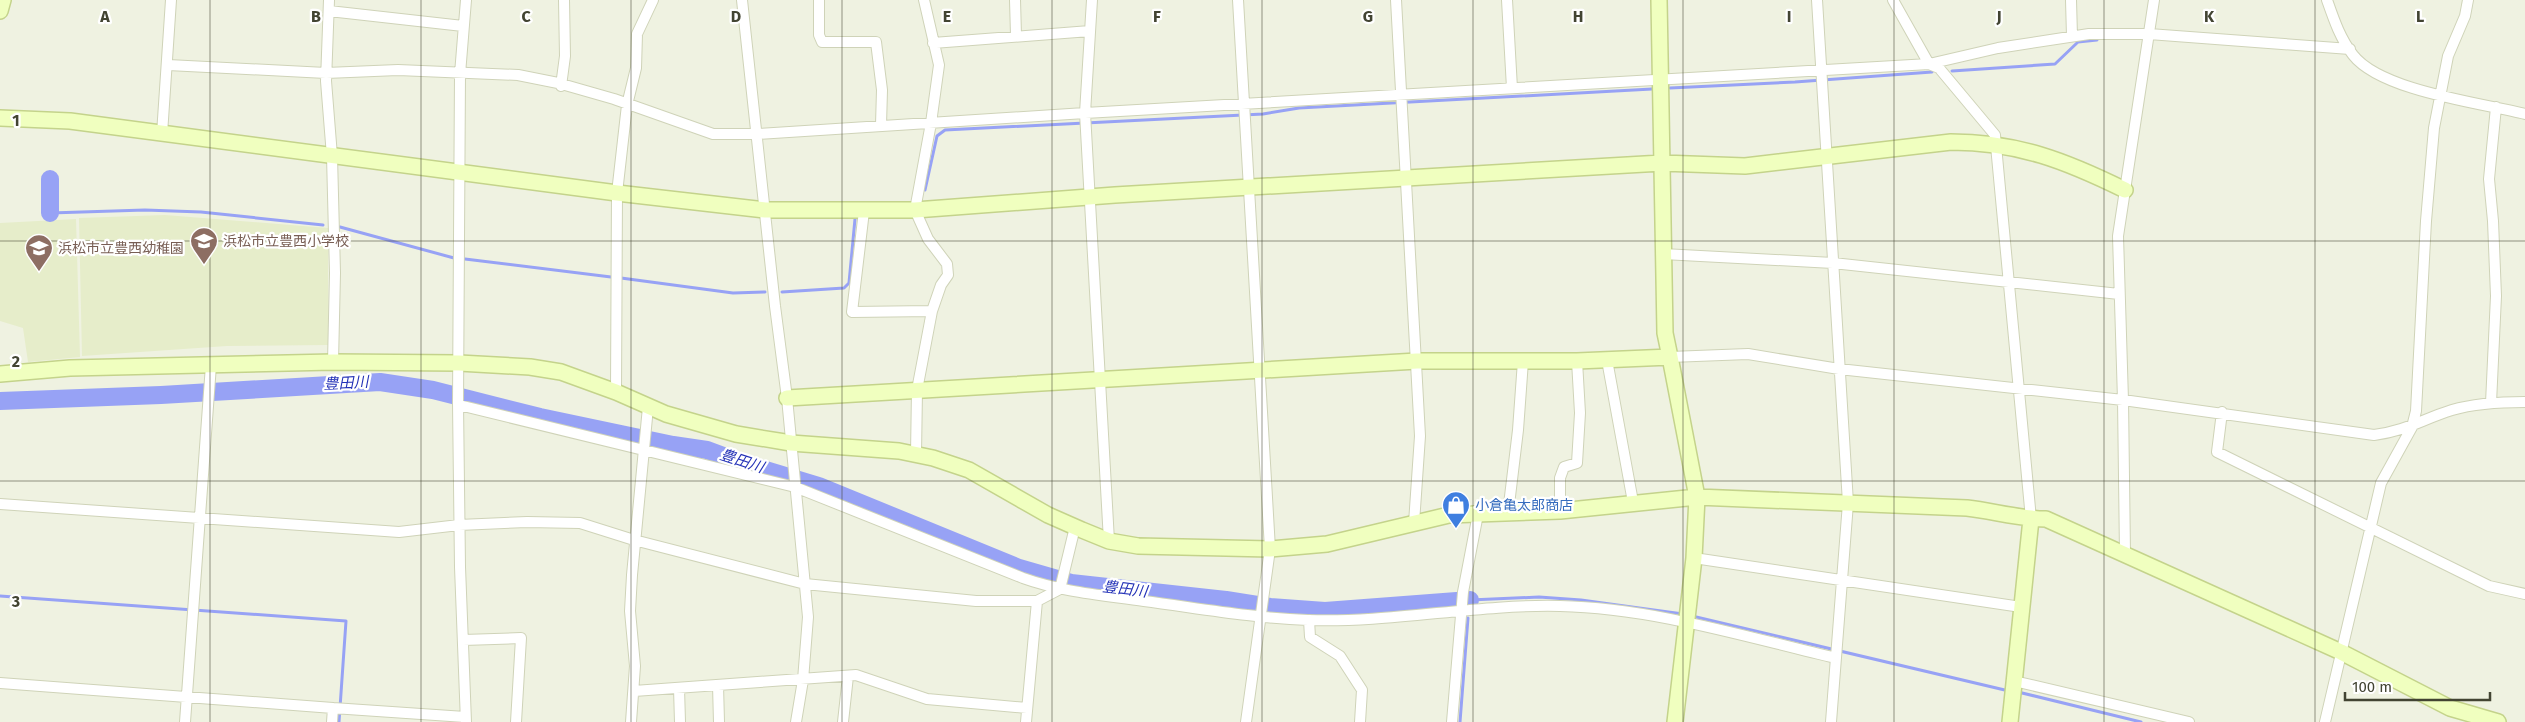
<svg xmlns="http://www.w3.org/2000/svg" width="2525" height="722" viewBox="0 0 2525 722" font-family="'Fira Sans','Noto Sans JP',sans-serif">
<style>
.education{fill:#e6edca}
.lines{fill:none;stroke-linecap:round;stroke-linejoin:round}
.stream{stroke:#97a2f5;stroke-width:3}
.river{stroke:#97a2f5;stroke-width:18}
.street-casing{stroke:#cfd3b8;stroke-width:12}
.secondary-casing{stroke:#c4d38b;stroke-width:18}
.street{stroke:#fff;stroke-width:10}
.secondary{stroke:#f0ffbf;stroke-width:15}
.grid{fill:none;stroke:#424432;stroke-width:1;stroke-opacity:0.55}
.labels{text-anchor:middle;dominant-baseline:central;stroke-width:4.5;stroke-linejoin:round;paint-order:stroke}
.education-label{font-size:14px;fill:#785e54;stroke:#fff;text-anchor:start}
.shop-label{font-size:14px;fill:#366cbe;stroke:#fff;text-anchor:start}
.water-label{font-size:15px;font-style:italic;fill:#2432b7;stroke:#fff}
.grid-label{font-size:16px;text-anchor:middle;font-weight:bold;fill:#424432;stroke:#fff;stroke-width:4.5;stroke-linejoin:round;paint-order:stroke}
</style>
<rect width="100%" height="100%" fill="#eff2e1"/>
<path class="education" d="M165,215L328,228V345L227,346L82,356L79,218Z
M76,219L80,357L28,362L23,328L0,321V223Z"/>
<g class="lines">
<path class="stream" d="M1952,71L2055,64L2078,42L2097,40
M1670,88L1795,82L1932,72
M925,190L937,136L945,130L1263,114L1299,108L1652,89
M50,213L145,210L201,212L323,225
M340,227L454,258
M465,259L611,277
M621,278L733,293L765,292
M782,292L844,288L849,283L855,219
M0,596L346,621L339,722
M1470,605V600L1539,597L1581,600L1683,614
M1692,616L2009,691
M2018,692L2141,722
M1460,722L1468,618"/>
<path class="river" d="M50,179V213
M0,401L161,395L380,382L433,390L540,417L673,445L707,450L742,463L819,486L1019,568L1071,583L1226,600L1270,607L1325,611L1470,600"/>
<g class="street-casing">
<path id="street" d="M329,0L326,81L332,156L335,273L333,362
M742,0L775,306L787,398L808,617L803,680L796,722
M819,0V35L822,42H876L882,90L881,125
M1015,0L1016,35
M1092,0L1085,113L1109,541
M1238,0L1270,549L1246,722
M1396,0L1420,436L1414,523
M1507,0L1512,88
M1817,0L1848,503L1831,722
M1893,0L1929,64L1939,68L1995,135L2031,519
M2071,0L2072,36
M2327,0C2334,20 2340,38 2353,55C2381,91 2481,103 2525,114
M329,11L463,26
M933,43L1090,31
M168,65L326,73L398,70L518,75L558,83L614,99L713,134H757L1085,113L1929,64L1998,48L2089,34H2149L2350,49
M561,86L565,56L564,0
M162,134L171,0
M864,211L852,312L932,311
M1663,254L1833,263L2119,294
M1670,357L1748,354L1839,369L2123,400L2374,435C2406,431 2423,419 2452,410C2476,403 2500,402 2525,402
M1607,360L1633,502
M616,392L617,193L627,105L636,68L637,34L653,0
M2491,403L2496,296L2493,221L2489,179L2496,107
M459,405L795,487L1023,578C1062,592 1103,595 1144,601C1198,608 1253,618 1308,620C1392,623 1476,604 1560,606C1653,608 1746,637 1836,658
M2222,412L2217,452L2489,586L2525,594
M916,454L917,390L932,311L941,285L948,275L947,264L928,239L915,210L931,123L939,65L924,0
M0,504L399,532L459,525L527,522L580,523L634,540L805,584L976,601H1037L1060,589L1075,527
M1560,511V478L1564,467L1577,463L1580,413L1577,361
M1508,513L1518,430L1523,361
M2125,554L2123,400L2118,236L2154,0
M1694,558L2021,607
M1309,620L1310,637L1340,656L1362,690L1360,722
M463,640L521,638L516,722
M2014,681L2189,722
M0,683L333,708
M718,685L719,722
M679,688L680,722
M634,691L856,675L927,699L1027,708
M185,722L211,365
M332,722L333,708L465,717
M466,722L460,567L458,403L460,74L466,0
M631,722L635,666L630,611L632,575L648,407
M843,722L848,676
M1026,722L1037,601
M1452,722L1463,592L1478,514
M2325,722L2381,483L2412,427L2416,411L2426,221L2434,128L2448,56L2465,16L2468,0"/>
</g>
<g class="secondary-casing">
<path id="secondary" d="M1659,0L1665,333L1670,357
M0,11L3,0
M0,118L70,121L617,193L765,210H915L1115,195L1662,163L1745,166L1951,142C2018,142 2066,161 2125,190
M0,374L70,368L333,362L459,363L530,367L561,372L616,392L666,414L736,434L791,443L899,451L933,458L969,470L1048,515L1082,530L1109,541L1138,546L1270,549L1327,544L1449,515L1560,511L1697,497L1967,508C1993,511 2020,519 2046,519L2341,652L2450,708L2498,722
M787,398L1417,361H1577L1670,357L1697,497L1694,558L1675,722
M2010,722L2031,519"/>
</g>
<use href="#street" class="street"/>
<use href="#secondary" class="secondary"/>
</g>
<path class="grid" d="M210,0V722M421,0V722M631,0V722M842,0V722M1052,0V722M1262,0V722M1473,0V722M1683,0V722M1894,0V722M2104,0V722M2315,0V722M0,241H2525M0,481H2525"/>
<defs>
<g id="school-pin" transform="scale(1.4375)"><path d="M0 17L-7.5 6A9.5 9.5 0 1 1 7.5 6Z" fill="#8d6e63" stroke="#fff"/><path d="M0-5L7-2L0 1L-7-2ZM-4 1L0 2.5L4 1V4Q0 6-4 4Z" fill="#fff"/></g>
<g id="shop-pin" transform="scale(1.4375)"><path d="M0 17L-7.5 6A9.5 9.5 0 1 1 7.5 6Z" fill="#3f7fe0" stroke="#fff"/><path d="M-5-2.5h2.3a2.7 3.5 0 0 1 5.4 0H5L5.5 6h-11ZM-1.5-2.5h3a1.5 2.3 0 0 0-3 0Z" fill="#fff"/></g>
</defs>
<g fill-rule="evenodd">
<use href="#school-pin" x="204" y="241"/>
<use href="#school-pin" x="39" y="248"/>
<use href="#shop-pin" x="1456" y="505"/>
</g>
<g class="labels">
<g class="education-label">
<text x="223" y="241">浜松市立豊西小学校</text>
<text x="58" y="248">浜松市立豊西幼稚園</text>
</g>
<g class="shop-label">
<text x="1475" y="505">小倉亀太郎商店</text>
</g>
<g class="water-label">
<text transform="translate(346 383) rotate(-3)">豊田川</text>
<text transform="translate(742 461) rotate(18)">豊田川</text>
<text transform="translate(1125 589) rotate(7)">豊田川</text>
</g>
</g>
<g class="grid-label">
<text x="105" y="22">A</text>
<text x="316" y="22">B</text>
<text x="526" y="22">C</text>
<text x="736" y="22">D</text>
<text x="947" y="22">E</text>
<text x="1157" y="22">F</text>
<text x="1368" y="22">G</text>
<text x="1578" y="22">H</text>
<text x="1789" y="22">I</text>
<text x="1999" y="22">J</text>
<text x="2209" y="22">K</text>
<text x="2420" y="22">L</text>
<text x="16" y="126">1</text>
<text x="16" y="367">2</text>
<text x="16" y="607">3</text>
</g>
<path d="M2345 692v8h145v-8" fill="none" stroke="#424432" stroke-width="2.5"/>
<text x="2352" y="692" font-size="15" fill="#424432" stroke="#ffffff" stroke-width="4" paint-order="stroke">100 m</text>
</svg>
